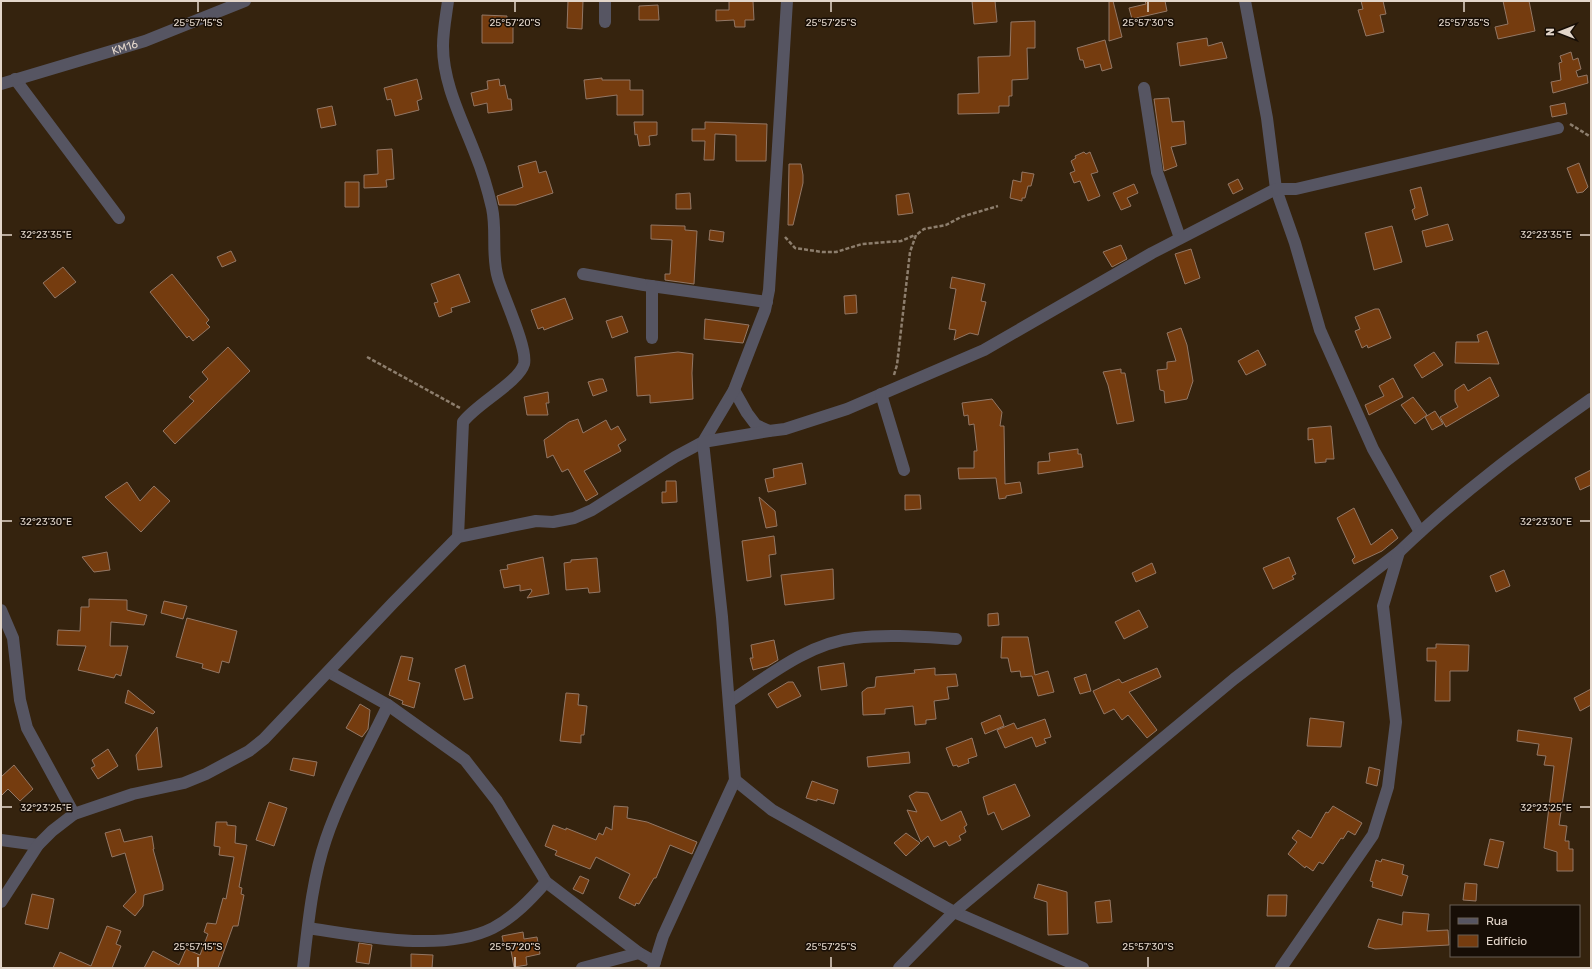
<svg xmlns="http://www.w3.org/2000/svg" width="1592" height="969" viewBox="0 0 1592 969" font-family="Rubik,sans-serif">
<style>
.building{fill:#753c0f;stroke:#937765}
.lines{fill:none;stroke-linecap:round;stroke-linejoin:round}
.path{stroke:#8d7e6d;stroke-width:2.5;stroke-dasharray:4 2;stroke-linecap:butt}
.minor{stroke:#565562;stroke-width:12}
.ticks{fill:none;stroke:#e3d6ca;stroke-width:1.5}
.labels{text-anchor:middle;dominant-baseline:central;stroke-width:3;stroke-linejoin:round;paint-order:stroke}
.street-label{font-size:11px;fill:#e3d6ca;stroke:#170e06}
.ticks-label{font-size:10px;text-anchor:middle;fill:#e3d6ca;stroke:#170e06;stroke-width:3;stroke-linejoin:round;paint-order:stroke}
</style>
<rect width="100%" height="100%" fill="#35230e"/>
<path class="building" d="M568,1H583L582,29L567,28Z
M729,1H753L754,20H745V27H735L734,20L716,21V10H729Z
M972,1H995L997,22L974,24Z
M1109,1H1113L1122,37L1109,41Z
M1145,1H1165L1167,11L1132,19L1129,8L1146,4Z
M1361,1H1383L1386,14L1380,15L1384,32L1366,36L1358,10L1363,9Z
M1503,1H1529L1535,31L1498,39L1495,27L1508,24Z
M658,5L659,20H639V6Z
M482,15L507,16L506,26H513V43H482Z
M1035,21V48H1027L1028,79L1012,80V96H1009V106H999V113L958,114V94L979,93L978,57L1010,56L1011,22Z
M1207,38L1208,46L1222,42L1227,58L1180,66L1177,43Z
M1105,40L1112,68L1102,71L1100,64L1085,68L1083,60H1080L1077,48Z
M1571,52L1573,60L1578,58L1581,69L1576,71L1578,77L1587,75L1588,83L1553,93L1551,82L1561,80L1559,63L1562,62L1560,56Z
M602,78V80H630V90H643V115H617V95L586,99L584,80Z
M417,79L422,99L417,101L419,110L395,116L391,99L387,100L384,88Z
M499,79L500,86L505,85L508,99H511L512,110L488,113L487,103L474,106L471,93L488,89L487,81Z
M1169,98L1172,122L1184,121L1186,144L1171,147L1177,166L1164,171L1154,99Z
M1565,103L1567,114L1552,117L1550,106Z
M332,106L336,125L321,128L317,109Z
M634,122H657V135L649,136L650,145L639,146L637,134L635,135Z
M705,122L767,124L766,161H736V135L715,134L714,160H704L705,141H692V129H705Z
M392,149L394,179L386,180L387,187L364,188V175L378,174L377,150Z
M1084,152L1086,154L1090,152L1098,172L1091,174L1100,196L1088,201L1080,181L1074,183L1070,173L1075,171L1071,161L1076,158L1075,156Z
M536,161L539,173L546,171L553,193L516,205H499L497,196L523,187L518,166Z
M1579,163L1588,187L1583,192L1577,193L1567,168Z
M789,164H801L803,175V183L793,225H788Z
M1022,172L1034,174L1031,186H1028L1025,198H1022V201L1010,198L1013,180L1021,182Z
M1238,179L1243,189L1233,194L1228,184Z
M345,182H359V207H345Z
M1134,184L1138,193L1127,198L1131,206L1121,210L1113,193Z
M1421,187L1428,215L1415,220L1412,210L1415,208L1410,190Z
M690,193L691,209H676V194Z
M909,193L913,213L898,215L896,195Z
M1448,224L1453,240L1426,247L1422,231Z
M651,225L685,226V230L697,231L694,284L665,280V274H670L672,240L651,239Z
M1392,226L1402,262L1374,270L1365,233Z
M710,230L724,232L723,242L709,240Z
M1121,245L1127,259L1112,267L1103,252Z
M1191,249L1200,278L1185,284L1175,254Z
M231,251L236,261L222,267L217,257Z
M63,267L76,282L55,298L43,283Z
M172,274L209,320L206,323L210,327L193,341L189,336L187,338L150,292Z
M459,274L470,302L451,308L452,312L439,317L434,303L438,302L431,284Z
M952,277L985,284L981,301L986,302L978,335L970,333L954,340L956,330L949,329L956,289L950,288Z
M856,295L857,313L845,314L844,296Z
M565,298L573,319L544,330L543,327L538,329L531,310Z
M1375,309H1379L1391,338L1368,348L1367,345L1362,348L1355,331L1360,329L1355,317Z
M622,316L628,332L612,338L606,321Z
M705,319L749,325L743,343L704,339Z
M1181,328L1187,345L1193,381L1187,399L1165,403L1164,391L1160,390L1157,370L1167,369V362L1176,361L1167,333Z
M1487,331L1499,364L1455,363L1456,342H1479L1477,335Z
M228,347L250,371L175,444L163,431L194,401L189,397L208,379L202,372Z
M1258,350L1266,365L1246,375L1238,361Z
M678,352L693,354L692,373L693,399L650,403V395L637,396L635,357Z
M1434,352L1443,365L1422,378L1414,365Z
M1121,369V373H1125L1134,421L1117,424L1108,385L1103,372Z
M1490,377L1499,396L1446,427L1440,417L1458,407L1455,401V390L1464,384L1468,391Z
M1393,378L1403,397L1369,415L1365,405L1384,396L1379,386Z
M599,379H603L607,391L593,396L588,382Z
M548,392L549,403H546L548,415H527L524,397Z
M1413,397L1427,415L1415,424L1401,405Z
M992,399L1002,412L1000,426H1004L1005,484L1020,482L1022,493L1006,496V498L999,499L996,478L959,479L958,468H974V451H977L974,424L969,425L968,415L964,416L962,403Z
M1435,411L1443,424L1432,430L1425,417Z
M578,419L583,433L606,420L611,430L618,426L626,440L618,445L621,451L584,471L598,494L586,501L568,469L562,472L553,455L547,458L544,440L569,422Z
M1331,426L1334,459H1326V462L1315,463L1313,439L1308,440V428Z
M1078,449V454H1081L1083,467L1038,474V462L1050,461L1049,453Z
M802,463L806,484L768,492L765,479L774,477L773,469Z
M1591,470V485L1580,490L1575,478Z
M666,481H676L677,502L662,503V492H666Z
M127,482L140,501L154,486L170,501L141,532L105,497Z
M905,495H920L921,509L905,510Z
M759,497L775,511L777,526L766,528Z
M1354,508L1371,545L1392,529L1398,538L1382,551L1354,564L1352,560L1355,557L1337,518Z
M774,536L776,554L769,555L771,577L747,581L742,541Z
M107,552L110,570L94,572L82,557Z
M543,557L549,594L527,598L532,591L531,589L520,591V585L504,588L500,570L508,569L507,565Z
M1289,557L1296,574L1292,576L1294,579L1273,589L1263,568Z
M597,558L600,592L589,593L588,588L566,590L564,563L571,562V560Z
M1152,563L1156,573L1136,582L1132,573Z
M833,569L834,599L785,605L781,575Z
M1504,570L1510,586L1496,592L1490,576Z
M89,599L127,600V610L147,615L144,625L111,622L110,646H128L121,676L116,674L114,678L78,670L86,646L57,645L58,630L80,631L81,607H89Z
M164,601L187,606L183,619L161,613Z
M1139,610L1148,627L1124,639L1115,622Z
M998,613L999,625L988,626V614Z
M187,618L237,631L229,663L222,661L219,673L202,668L203,664L176,657Z
M1002,637H1028L1035,675L1048,671L1054,692L1038,696L1032,676L1021,677L1020,671L1011,672L1008,658H1001Z
M774,640L778,660L768,666L753,670L750,658H753L751,645Z
M1436,644L1469,645L1468,671H1450V701H1435L1436,661H1427V648H1436Z
M401,656L413,658L408,680L420,683L414,708L402,704L403,701L389,695Z
M844,663L847,686L821,690L818,667Z
M465,665L473,698L464,700L455,669Z
M935,668V675L956,674L958,686L947,687L949,699L934,701L936,719L926,720V724L915,725L913,706L885,709V714L863,715L862,692L867,688L875,687L876,677L915,673L914,670Z
M1157,668L1161,677L1129,692L1157,730L1147,738L1128,715L1122,720L1114,709L1104,714L1093,691L1119,679L1122,683Z
M1086,674L1091,691L1080,694L1074,678Z
M788,682H793L801,696L777,708L768,694Z
M1591,689V705L1580,711L1574,698Z
M128,690L155,712L153,714L125,703Z
M566,693L579,694L578,705L587,706L584,735H581V743L560,741Z
M360,704L370,710L368,729L362,737L346,728Z
M1000,715L1004,726L985,734L981,723Z
M1310,718L1344,722L1341,747L1307,746Z
M1045,719L1051,737L1044,739L1046,743L1036,747L1032,737L1005,748L997,730L1014,723L1017,729Z
M157,727L162,767L138,770L136,755Z
M1518,730L1572,738L1559,825L1567,826L1565,841H1569V849H1573V871H1557V852L1544,848L1554,766L1544,765L1546,756L1537,755L1539,744L1517,741Z
M972,738L977,756L968,759L969,763L958,767L957,765L953,766L946,748Z
M108,749L118,766L98,779L91,768L95,766L92,760Z
M909,752L910,763L868,767L867,757Z
M293,758L317,762L314,776L290,770Z
M14,765L33,789L20,801L8,789L1,796V777Z
M1369,767L1380,770L1377,786L1366,783Z
M812,781L838,790L834,804L817,799V801L806,798Z
M1015,784L1030,816L1002,830L994,812L988,815L983,797Z
M916,792L928,793L941,821L961,811L967,825L964,827L966,832L959,836L961,840L949,846L946,841L934,847L928,836L921,842L907,810L917,812L909,796Z
M269,802L287,808L274,846L256,840Z
M614,806L628,807L627,818L647,822L697,842L692,854L670,845L656,878H654L639,904L636,903L635,906L619,898L630,874L596,857L590,869L555,855L557,851L545,846L553,825L566,830V828L596,840L599,833L603,835L606,827L612,830Z
M1333,806L1362,823L1355,835L1348,831L1343,839L1341,838L1323,864L1319,862L1313,871L1306,866L1305,868L1288,854L1297,842L1292,838L1298,830L1311,838L1326,812L1328,813Z
M216,822H227V825L236,826L235,843L247,845L239,887L242,888L241,894L244,895L238,926H233L218,968H144L153,951L179,965L186,949L200,955L208,934L204,932L207,923L216,924L223,898L226,899L234,857L219,855L220,847L214,846Z
M120,829L124,842L152,836L154,849H153L163,885V890L144,895L143,906L135,916L123,906L136,892L125,853L112,857L105,833Z
M906,833L920,843L906,856L894,843Z
M1490,839L1504,842L1498,868L1484,865Z
M1382,859L1404,865L1402,874L1408,876L1402,896L1372,887L1373,882L1370,881L1376,860L1381,862Z
M580,876L589,880L583,894L573,889Z
M1465,883L1477,884L1476,901L1463,900Z
M1038,884L1067,892L1068,934L1048,935L1047,902L1034,898Z
M32,894L54,899L48,929L25,924Z
M1268,895H1287L1286,916H1267Z
M1110,900L1112,922L1097,923L1095,902Z
M1403,912L1429,914L1427,931L1448,930L1449,945L1375,949L1368,947L1378,919L1402,925Z
M107,926L121,931L116,944L121,946L112,968H53L60,952L91,966Z
M523,932L524,939L537,937L540,954L526,957L527,965L514,967L510,945L504,946L502,936Z
M359,943L372,945L369,964L356,962Z
M411,954L433,955L432,968H411Z"/>
<g class="lines">
<path class="path" d="M1570,124L1591,137
M785,237L795,248L822,252H836L862,244L901,241L915,235
M367,357L460,408
M894,375L897,365L910,252L916,235L924,229L946,225L961,217L998,206"/>
<g class="minor">
<path d="M448,1C446,16 443,31 443,46C443,85 463,121 476,156C483,173 488,191 492,208C497,231 491,255 498,278C503,296 528,348 524,364C519,382 476,404 463,422L458,537"/>
<path d="M605,1V22"/>
<path d="M1245,1L1267,118L1276,189L1295,243L1320,330L1373,449L1420,532"/>
<path d="M15,79L119,218"/>
<path id="s1" d="M1,84L145,41L245,1"/>
<path d="M1144,88L1157,172L1180,238"/>
<path d="M583,274L644,285L767,302"/>
<path d="M652,338V286"/>
<path d="M734,390L747,413L756,425L769,431L785,429L847,409L984,350L1152,253L1276,189H1296L1558,128"/>
<path d="M881,394L904,470"/>
<path d="M1,610L13,638L20,700L27,728L74,814"/>
<path d="M329,672L388,705L465,760L497,801L546,882L639,953L655,962"/>
<path d="M729,702C767,677 808,643 855,638C888,634 923,637 956,639"/>
<path d="M735,780L772,810L954,912L1083,968"/>
<path d="M1,840L38,845"/>
<path d="M1,902L38,845L52,831L74,814L133,794L184,783L206,774L249,751L264,739L393,603L458,537L536,521L553,522L574,518L592,510L675,457L703,442L734,390L765,310L769,290L773,227L787,1"/>
<path d="M308,928C362,936 443,953 493,928C514,917 531,899 546,882"/>
<path d="M303,968C308,925 312,880 326,839C342,792 367,749 388,705"/>
<path d="M582,968L639,953"/>
<path d="M653,968L663,936L735,780L722,617L703,442L769,431"/>
<path d="M899,968L954,912L1234,679L1399,552C1458,495 1524,446 1591,399"/>
<path d="M1281,968L1373,835L1388,787L1396,722L1383,606L1399,552"/>
</g>
</g>
<path class="ticks" d="M198,2V12M515,2V12M831,2V12M1148,2V12M1464,2V12M2,235H12M1580,235H1590M2,521H12M1580,521H1590M2,807H12M1580,807H1590M198,957V967M515,957V967M831,957V967M1148,957V967"/>
<g class="labels">
<g class="street-label">
<text stroke="none"><textPath href="#s1" startOffset="129">KM16</textPath></text>
</g>
</g>
<g class="ticks-label">
<text x="198" y="26">25°57'15"S</text>
<text x="515" y="26">25°57'20"S</text>
<text x="831" y="26">25°57'25"S</text>
<text x="1148" y="26">25°57'30"S</text>
<text x="1464" y="26">25°57'35"S</text>
<text x="1546" y="238">32°23'35"E</text>
<text x="46" y="238">32°23'35"E</text>
<text x="1546" y="525">32°23'30"E</text>
<text x="46" y="525">32°23'30"E</text>
<text x="1546" y="811">32°23'25"E</text>
<text x="46" y="811">32°23'25"E</text>
<text x="198" y="950">25°57'15"S</text>
<text x="515" y="950">25°57'20"S</text>
<text x="831" y="950">25°57'25"S</text>
<text x="1148" y="950">25°57'30"S</text>
</g>
<rect width="1592" height="969" fill="none" stroke="#e3d6ca" stroke-width="4"/>
<rect x="1450" y="905" width="130" height="52" fill="#170e06" stroke="#695e54"/>
<rect x="1458" y="918" width="20" height="6" fill="#565562" stroke="#695e54"/>
<text x="1486" y="925" font-size="12" fill="#e3d6ca">Rua</text>
<rect x="1458" y="935" width="20" height="12" fill="#753c0f" stroke="#695e54"/>
<text x="1486" y="945" font-size="12" fill="#e3d6ca">Edifício</text>
<g transform="translate(1560 32) rotate(270)" stroke="#170e06" stroke-width="3" paint-order="stroke">
<path d="M0-3L7 15L0 10L-7 15Z" fill="#e3d6ca"/>
<text y="-6" font-size="11" font-weight="bold" text-anchor="middle" fill="#e3d6ca">N</text>
</g>
</svg>
